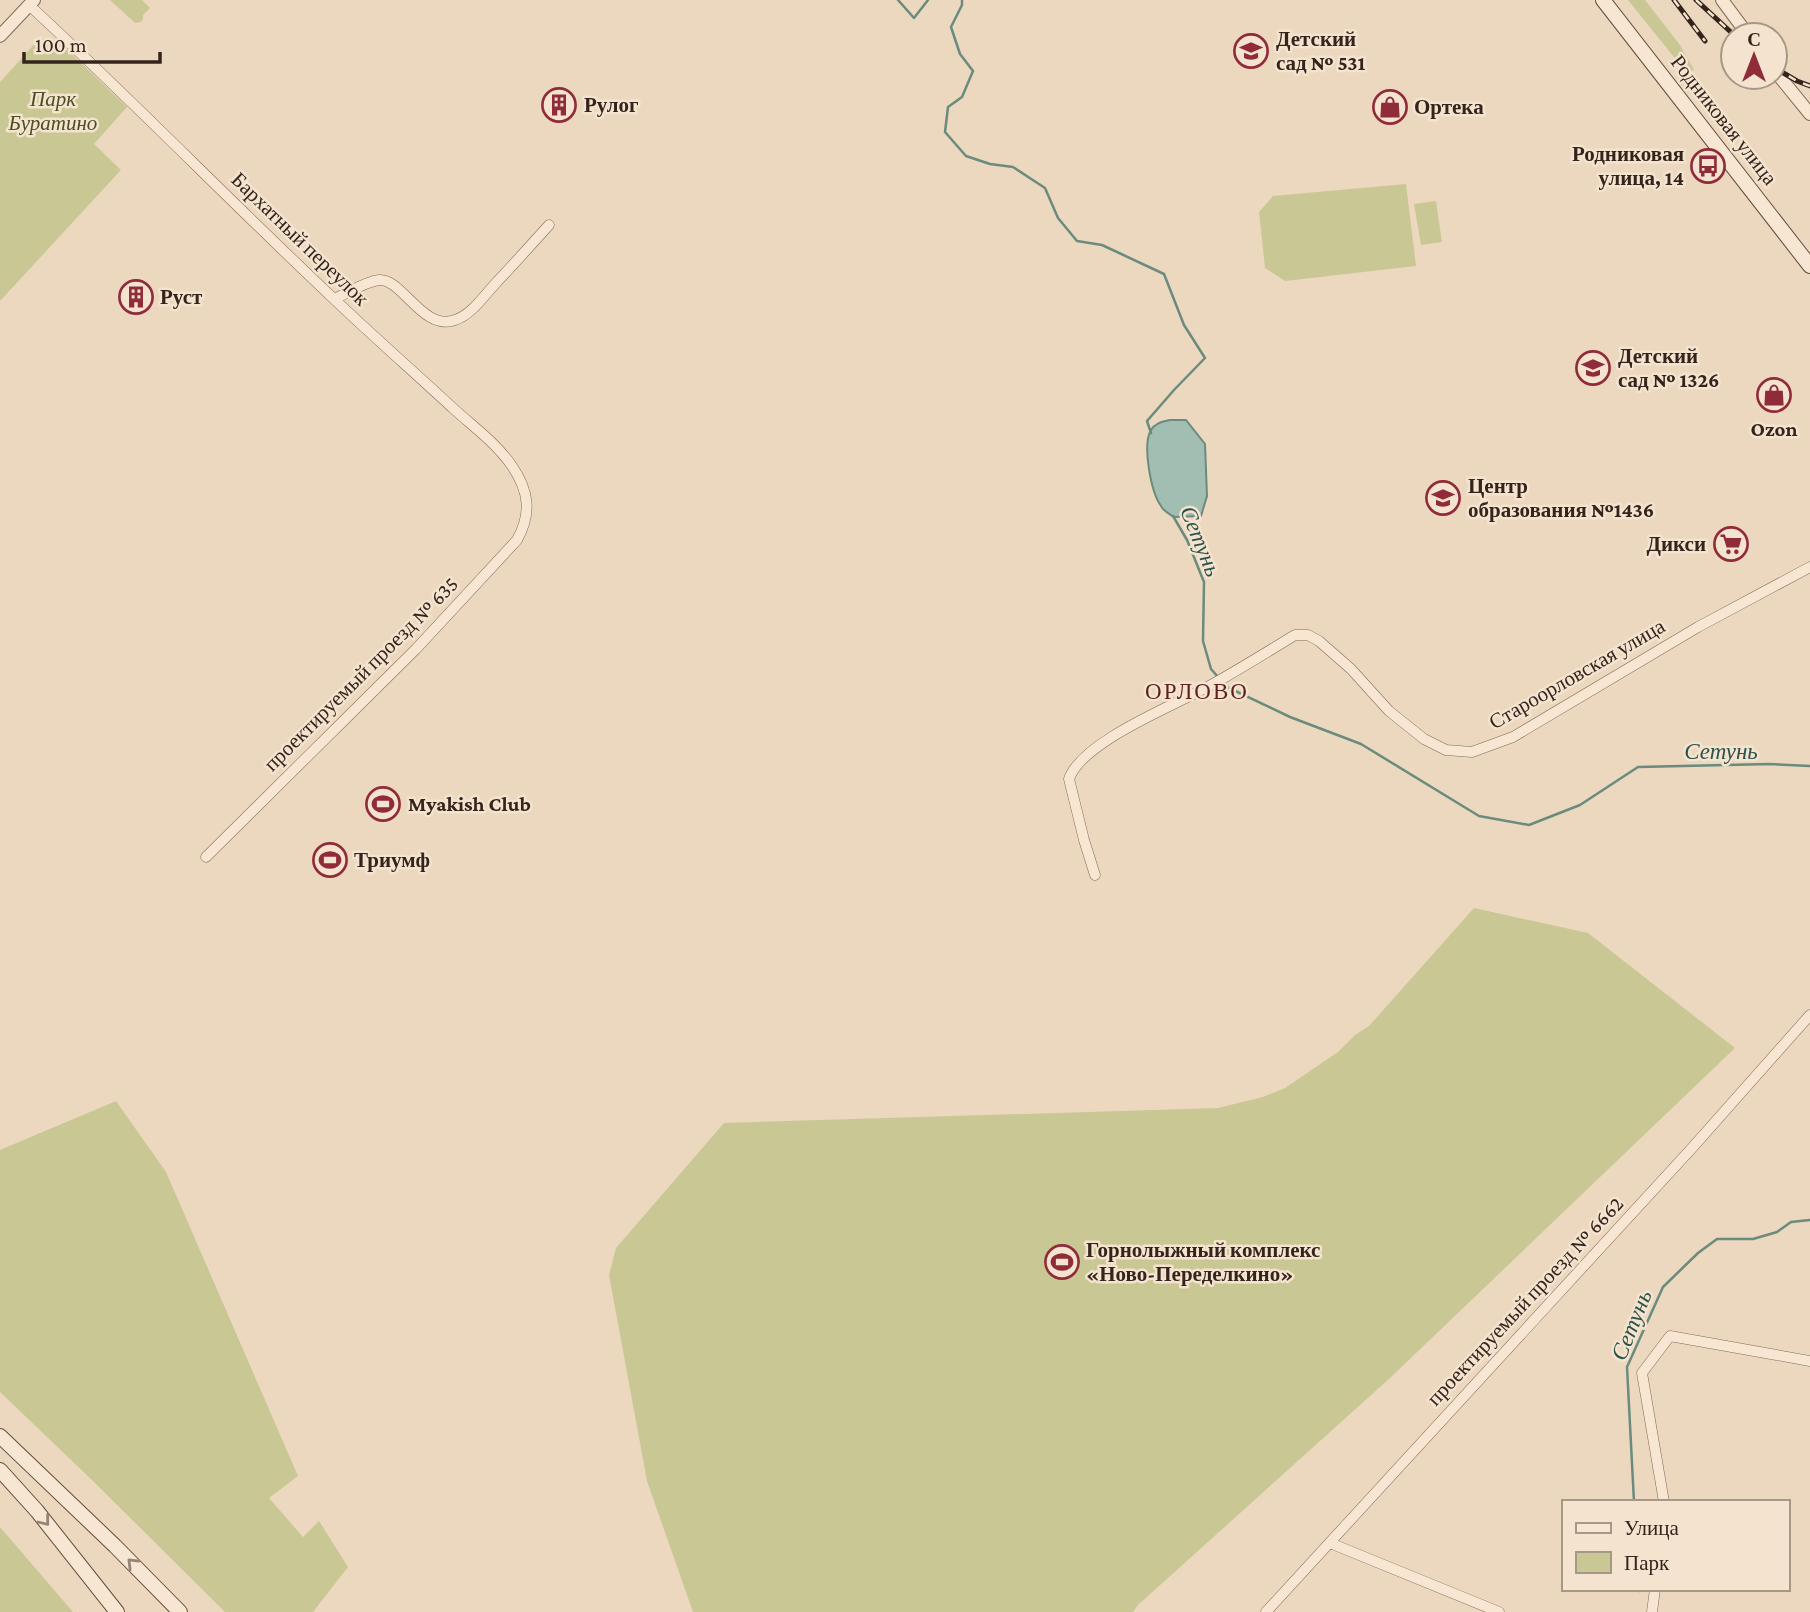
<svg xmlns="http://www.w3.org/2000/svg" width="1810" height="1612" viewBox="0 0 1810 1612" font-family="'Crimson Pro',serif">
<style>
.green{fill:#c9c794}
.water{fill:#a2beb2;stroke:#6a8b7e;stroke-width:2}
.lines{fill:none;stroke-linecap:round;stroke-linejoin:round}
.stream{stroke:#6a8b7e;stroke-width:2.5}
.minor-casing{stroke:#846958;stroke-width:11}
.tertiary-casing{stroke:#846958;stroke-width:14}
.secondary-casing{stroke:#654a3c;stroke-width:16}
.minor{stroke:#f7e6d2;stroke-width:10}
.tertiary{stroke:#f7e6d2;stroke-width:12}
.secondary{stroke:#f7e6d2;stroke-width:14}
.rail-casing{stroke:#34241c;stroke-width:5}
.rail{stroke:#f4e3ce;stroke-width:2.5;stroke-dasharray:8;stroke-linecap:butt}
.oneway{stroke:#968577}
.labels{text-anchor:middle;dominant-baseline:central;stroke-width:5;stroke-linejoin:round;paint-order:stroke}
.poi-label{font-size:21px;font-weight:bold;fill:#34241c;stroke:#f4e3ce;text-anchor:start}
.park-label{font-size:21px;font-style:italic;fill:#4b4f24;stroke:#f4e3ce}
.street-label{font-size:21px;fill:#34241c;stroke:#f4e3ce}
.water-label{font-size:23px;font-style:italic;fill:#2c534b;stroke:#f4e3ce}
.neighbourhood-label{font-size:23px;letter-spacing:2px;fill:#5f211d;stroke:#f4e3ce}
</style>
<rect width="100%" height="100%" fill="#ecd8bf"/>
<path class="green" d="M110,0H142L150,8L143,15V19L141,22L135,23Z
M1628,0H1645L1680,45L1694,70L1686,72Z
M39,39L58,41L127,107L94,144L121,170L0,301V82Z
M1406,184L1416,266L1285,281L1265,268L1259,212L1273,196Z
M1436,201L1442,242L1421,245L1414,204Z
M1474,908L1588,933L1735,1048L1390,1378L1138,1605L1133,1612H693L647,1481L609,1275L616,1248L724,1123L1218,1108L1263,1097L1285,1088L1338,1052L1355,1035L1369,1026Z
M116,1101L166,1172L298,1476L269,1498L303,1537L319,1521L348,1567L313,1612H225L93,1481L0,1392V1150Z
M0,1527L73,1612H0Z"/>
<path class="water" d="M1170,420H1186L1205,444L1207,496L1201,516L1174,517C1170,514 1163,511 1161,506C1151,492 1142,445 1151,430C1155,423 1162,422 1170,420Z"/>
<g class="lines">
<path class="stream" d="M898,0L914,18L928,0
M962,0V5L951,27L960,54L973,71L962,97L948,107L945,132L966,156L990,164L1013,167L1045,188L1058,218L1077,241L1102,245L1164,274L1184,325L1205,358L1174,390L1147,421L1151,433
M1173,516L1187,540L1204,582L1203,641L1211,669L1218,677
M1222,682L1227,687L1290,717L1361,744L1479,816L1529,825L1580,805L1638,767L1770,764L1810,766
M1634,1502L1627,1367L1663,1287L1698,1253L1717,1239H1753L1777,1232L1791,1222L1810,1220
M1639,1589V1591"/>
<g class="minor-casing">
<path id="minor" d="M29,5C133,101 231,202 334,299C374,337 415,373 455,410C475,428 497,444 512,466C529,491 532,513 517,540L416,649L206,857
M334,299C348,293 364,282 379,280C402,278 423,332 455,320C471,315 484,296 495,284C513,265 531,245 549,225
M1095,875L1084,840L1069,779C1082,741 1176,705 1211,685C1240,669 1267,652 1295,635H1308L1319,641L1351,669L1389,711L1424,739L1446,750L1472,752L1513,737L1698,627L1810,567
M1664,1502L1642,1373L1670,1336L1810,1361
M1330,1543L1499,1612
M1266,1612L1692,1148L1810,1015
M1652,1612L1655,1589"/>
</g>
<g class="tertiary-casing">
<path id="tertiary" d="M1722,0L1748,35
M0,36L34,0
M1775,71L1810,114"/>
</g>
<g class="secondary-casing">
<path id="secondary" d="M1603,0L1810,266
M0,1436L115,1546L180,1612
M0,1470L37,1511L117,1612"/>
</g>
<use href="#minor" class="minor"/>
<use href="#tertiary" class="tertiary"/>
<use href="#secondary" class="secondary"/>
<g class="rail-casing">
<path id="rail" d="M1674,0L1705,41
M1696,0L1734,35
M1775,68L1797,81L1810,86"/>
</g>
<use href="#rail" class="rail"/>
</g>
<defs><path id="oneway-chevron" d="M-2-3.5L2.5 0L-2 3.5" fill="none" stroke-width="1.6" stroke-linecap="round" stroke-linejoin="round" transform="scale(1.75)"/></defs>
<g class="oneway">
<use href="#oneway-chevron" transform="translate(45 1521) rotate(52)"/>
<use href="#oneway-chevron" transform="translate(132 1563) rotate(-135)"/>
</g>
<defs>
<g id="school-ring" transform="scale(1.75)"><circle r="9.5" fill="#f4e3ce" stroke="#902b3a" stroke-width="1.5"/><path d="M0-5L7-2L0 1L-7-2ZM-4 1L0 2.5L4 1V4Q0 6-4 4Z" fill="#902b3a"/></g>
<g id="building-ring" transform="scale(1.75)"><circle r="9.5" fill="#f4e3ce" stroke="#902b3a" stroke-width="1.5"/><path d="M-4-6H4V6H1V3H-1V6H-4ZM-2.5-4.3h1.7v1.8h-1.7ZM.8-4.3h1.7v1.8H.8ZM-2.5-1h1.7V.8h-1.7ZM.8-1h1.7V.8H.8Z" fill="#902b3a"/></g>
<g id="shop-ring" transform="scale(1.75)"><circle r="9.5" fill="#f4e3ce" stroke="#902b3a" stroke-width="1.5"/><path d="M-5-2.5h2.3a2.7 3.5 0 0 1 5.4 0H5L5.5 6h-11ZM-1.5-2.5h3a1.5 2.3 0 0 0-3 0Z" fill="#902b3a"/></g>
<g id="bus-ring" transform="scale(1.75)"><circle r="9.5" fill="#f4e3ce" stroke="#902b3a" stroke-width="1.5"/><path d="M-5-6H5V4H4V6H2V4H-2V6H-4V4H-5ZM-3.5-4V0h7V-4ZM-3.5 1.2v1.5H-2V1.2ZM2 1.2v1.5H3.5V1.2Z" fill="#902b3a"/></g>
<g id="supermarket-ring" transform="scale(1.75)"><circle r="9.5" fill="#f4e3ce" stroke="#902b3a" stroke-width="1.5"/><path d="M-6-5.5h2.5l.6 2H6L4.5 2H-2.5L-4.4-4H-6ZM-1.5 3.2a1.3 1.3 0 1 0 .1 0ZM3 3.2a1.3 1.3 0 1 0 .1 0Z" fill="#902b3a"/></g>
<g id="stadium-ring" transform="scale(1.75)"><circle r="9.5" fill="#f4e3ce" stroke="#902b3a" stroke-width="1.5"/><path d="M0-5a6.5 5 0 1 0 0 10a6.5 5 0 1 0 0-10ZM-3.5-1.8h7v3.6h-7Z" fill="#902b3a"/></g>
</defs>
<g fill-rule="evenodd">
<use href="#school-ring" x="1251" y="51"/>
<use href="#building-ring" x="559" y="105"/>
<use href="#shop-ring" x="1390" y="107"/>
<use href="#bus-ring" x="1708" y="166"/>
<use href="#building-ring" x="136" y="297"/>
<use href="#school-ring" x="1593" y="368"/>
<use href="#shop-ring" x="1774" y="395"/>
<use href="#school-ring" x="1443" y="498"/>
<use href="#supermarket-ring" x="1731" y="544"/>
<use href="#stadium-ring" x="383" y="804"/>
<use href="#stadium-ring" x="330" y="860"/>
<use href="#stadium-ring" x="1062" y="1262"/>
</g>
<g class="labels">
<g class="poi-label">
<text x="1276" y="39">Детский<tspan x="1276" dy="24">сад № 531</tspan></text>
<text x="584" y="105">Рулог</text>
<text x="1414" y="107">Ортека</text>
<text x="1684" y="154" text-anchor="end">Родниковая<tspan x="1684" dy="24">улица, 14</tspan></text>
<text x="160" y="297">Руст</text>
<text x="1618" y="356">Детский<tspan x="1618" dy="24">сад № 1326</tspan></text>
<text x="1774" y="429" text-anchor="middle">Ozon</text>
<text x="1468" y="486">Центр<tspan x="1468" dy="24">образования №1436</tspan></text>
<text x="1706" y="544" text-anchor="end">Дикси</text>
<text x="408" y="804">Myakish Club</text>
<text x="354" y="860">Триумф</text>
<text x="1086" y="1250">Горнолыжный комплекс<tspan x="1086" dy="24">«Ново-Переделкино»</tspan></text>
</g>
<g class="park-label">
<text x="53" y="99">Парк<tspan x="53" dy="24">Буратино</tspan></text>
</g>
<g class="street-label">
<text transform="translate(1724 120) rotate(52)">Родниковая улица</text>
<text transform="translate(300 239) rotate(44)">Бархатный переулок</text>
<text transform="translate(361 674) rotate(-45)">проектируемый проезд № 635</text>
<text transform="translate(1577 674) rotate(-30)">Староорловская улица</text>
<text transform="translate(1525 1301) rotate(-47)">проектируемый проезд № 6662</text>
</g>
<g class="water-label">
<text transform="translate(1201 541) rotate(68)">Сетунь</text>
<text x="1721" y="751">Сетунь</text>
<text transform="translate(1631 1325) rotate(-68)">Сетунь</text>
</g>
<g class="neighbourhood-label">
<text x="1197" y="691">ОРЛОВО</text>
</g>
</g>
<rect x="1562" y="1500" width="228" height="91" fill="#f4e3ce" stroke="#a79787" stroke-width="2"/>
<rect x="1576" y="1523" width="35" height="10" fill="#f7e6d2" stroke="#a79787" stroke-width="2"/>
<text x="1624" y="1535" font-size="21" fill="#34241c">Улица</text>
<rect x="1576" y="1552" width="35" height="21" fill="#c9c794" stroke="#a79787" stroke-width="2"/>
<text x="1624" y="1570" font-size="21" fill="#34241c">Парк</text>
<g transform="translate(1754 56)"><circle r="33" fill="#f4e3ce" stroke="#a79787" stroke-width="2"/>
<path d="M0-5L12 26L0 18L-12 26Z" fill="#902b3a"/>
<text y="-10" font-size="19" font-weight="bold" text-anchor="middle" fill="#34241c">С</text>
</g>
<path d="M24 52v10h136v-10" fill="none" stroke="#34241c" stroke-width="3.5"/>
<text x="35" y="52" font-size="21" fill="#34241c" stroke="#f4e3ce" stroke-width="5" paint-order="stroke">100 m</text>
</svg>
